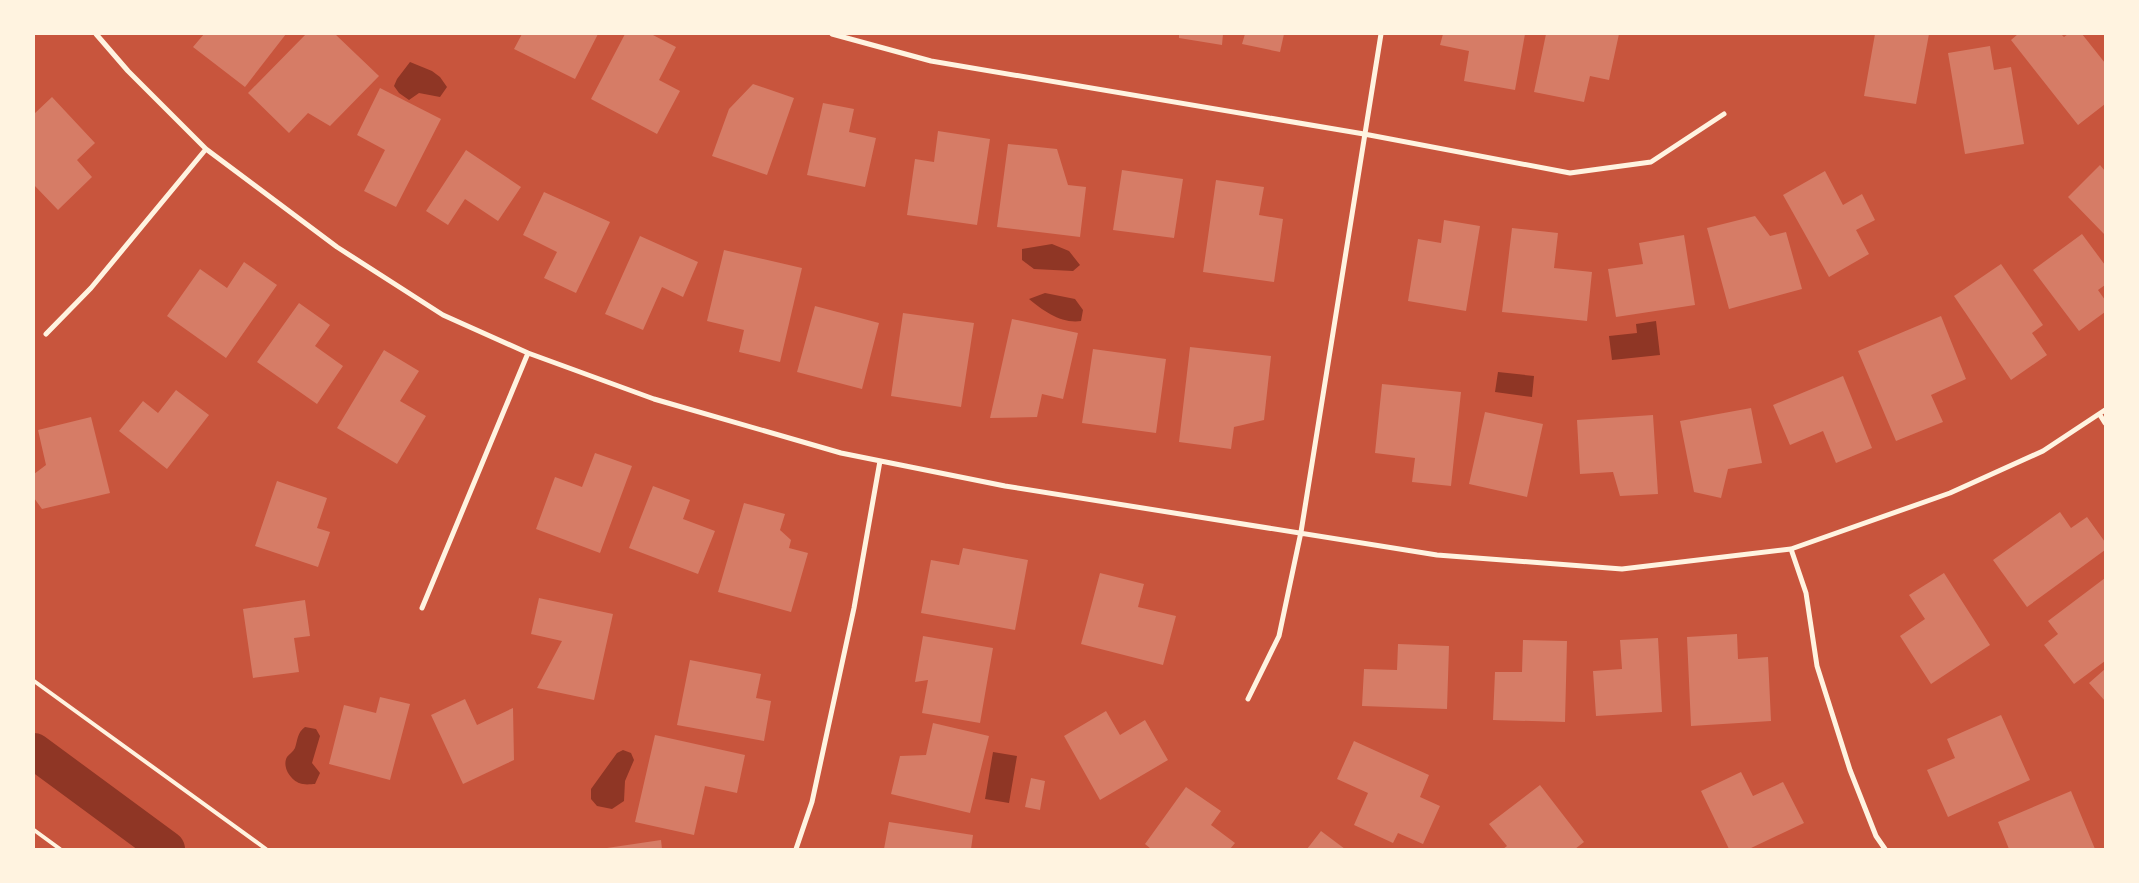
<svg xmlns="http://www.w3.org/2000/svg" width="2139" height="883" viewBox="0 0 2139 883" font-family="Barlow,sans-serif">
<style>
.water{fill:#8f3625}
.lines{fill:none;stroke-linecap:round;stroke-linejoin:round}
.canal{stroke:#8f3625;stroke-width:36}
.building{fill:#d67c66}
.service{stroke:#fff3e0;stroke-width:4}
.minor{stroke:#fff3e0;stroke-width:5}
</style>
<rect width="100%" height="100%" fill="#c8553d"/>
<path class="water" d="M410,62L432,71L440,77L447,87L440,97L419,93L409,100L399,93L394,86L397,79Z
M1052,244L1069,251L1080,265L1073,271L1034,269L1022,260V249Z
M1045,293L1075,299L1083,310L1081,321C1062,324 1043,311 1029,299Z
M1656,321L1660,355L1612,360L1609,336L1637,333L1636,324Z
M1498,372L1534,376L1532,397L1495,392Z
M305,727L316,729L320,736L312,763L320,773L315,784C312,784 307,785 303,784C293,783 281,768 287,757C289,754 293,752 295,748C298,739 297,733 305,727Z
M623,750L631,753L634,760L625,781L624,801L612,809L597,806L591,799V789L617,753Z
M993,752L1017,756L1009,803L985,799Z"/>
<g class="lines">
<path class="canal" d="M34,751L167,849"/>
</g>
<path class="building" d="M204,34H286L245,87L193,47Z
M306,34H335L379,76L330,126L308,113L289,133L248,93Z
M522,34H598L575,79L514,49Z
M625,34H651L676,47L659,80L680,91L657,134L591,99Z
M1179,34H1223L1222,45L1179,38Z
M1245,34H1284L1280,52L1242,44Z
M1443,34H1525L1515,90L1464,81L1469,51L1440,45Z
M1546,34H1619L1609,80L1590,76L1584,102L1534,92Z
M1875,34H1929L1916,104L1864,96Z
M2018,34H2061L2064,37L2068,34H2082L2105,63V104L2078,125L2011,40Z
M1990,46L1994,70L2011,67L2024,144L1965,154L1948,53Z
M753,84L794,98L767,175L712,156L729,109Z
M380,88L441,119L396,207L364,191L385,150L357,135Z
M52,97L95,143L77,160L92,177L58,210L34,185V114Z
M823,103L854,109L849,132L876,138L865,187L807,175Z
M938,131L990,139L977,225L907,215L915,159L934,162Z
M1008,144L1057,149L1068,185L1086,187L1080,237L997,227Z
M466,150L521,187L498,221L465,199L448,225L426,211Z
M2100,165L2105,171V235L2068,197Z
M1122,170L1183,179L1174,238L1113,230Z
M1825,171L1843,205L1862,194L1875,220L1856,230L1869,254L1829,277L1783,195Z
M1216,180L1264,187L1259,215L1283,219L1274,282L1203,272Z
M544,192L610,222L576,293L544,278L557,252L523,235Z
M1755,216L1770,236L1786,232L1802,289L1729,309L1707,228Z
M1444,220L1480,226L1466,311L1408,301L1418,239L1441,243Z
M1512,228L1558,233L1554,268L1592,272L1587,321L1502,312Z
M2082,234L2105,265V285L2098,290L2105,300V312L2079,331L2033,270Z
M1684,235L1695,305L1616,317L1608,269L1643,264L1639,243Z
M640,236L698,262L683,297L662,287L643,330L605,314Z
M724,250L802,268L780,362L739,352L744,330L707,321Z
M244,262L277,285L226,358L167,316L200,269L227,288Z
M2001,264L2043,325L2032,333L2047,355L2011,380L1954,296Z
M299,303L330,325L315,346L343,366L317,404L257,362Z
M815,306L879,323L862,389L797,372Z
M903,313L974,323L961,407L891,396Z
M1941,316L1966,379L1931,395L1943,422L1896,441L1858,351Z
M1012,319L1078,333L1063,399L1042,394L1037,417L990,418Z
M1190,347L1271,356L1264,420L1234,427L1231,449L1179,442Z
M1093,349L1166,359L1156,433L1082,423Z
M384,350L419,371L400,401L426,416L397,464L337,428Z
M1843,376L1872,448L1836,463L1823,431L1790,445L1773,405Z
M1382,384L1461,392L1451,486L1412,482L1415,458L1375,453Z
M176,390L209,415L167,469L119,431L143,401L158,413Z
M1751,408L1762,463L1728,469L1721,498L1694,492L1680,421Z
M1485,412L1543,424L1527,497L1469,484Z
M1653,415L1658,494L1620,496L1613,472L1580,474L1577,420Z
M91,417L110,493L42,509L34,498V474L46,465L38,430Z
M595,453L632,466L600,553L536,529L555,477L582,487Z
M277,481L327,498L317,528L330,532L318,567L255,546Z
M653,486L690,500L683,519L715,531L698,574L629,548Z
M744,503L785,514L780,530L791,540L789,548L808,553L791,612L718,592Z
M2060,512L2071,528L2087,517L2105,542V550L2027,607L1993,560Z
M963,548L1028,560L1015,630L921,613L931,560L959,565Z
M1100,573L1144,584L1138,607L1176,616L1163,665L1081,644Z
M1944,573L1990,645L1931,684L1900,636L1925,619L1909,595Z
M2105,578V661L2074,684L2044,645L2058,634L2048,621Z
M539,598L613,614L594,700L537,688L562,641L531,634Z
M305,600L310,636L294,638L299,672L253,678L243,609Z
M1737,634L1738,659L1768,657L1771,721L1691,726L1687,637Z
M923,636L993,648L980,723L922,713L928,680L915,682Z
M1658,638L1662,712L1596,716L1593,671L1622,669L1620,640Z
M1523,640L1567,641L1565,722L1493,720L1495,672H1522Z
M1398,644L1449,646L1447,709L1362,706L1364,669L1397,670Z
M690,660L761,674L756,698L771,701L764,741L677,725Z
M2105,669V701L2089,683Z
M380,697L410,704L390,780L329,764L344,705L376,713Z
M465,699L477,725L513,708L514,760L463,784L431,715Z
M1106,711L1120,735L1145,720L1168,760L1100,800L1064,736Z
M2001,715L2030,780L1948,817L1927,770L1955,758L1947,739Z
M933,723L989,736L970,813L891,794L900,756L926,755Z
M655,735L745,755L737,793L705,786L694,835L635,822Z
M1354,741L1429,775L1420,797L1440,806L1423,844L1398,833L1393,843L1354,825L1368,793L1337,779Z
M1741,772L1753,796L1783,782L1804,823L1749,849H1729L1701,791Z
M1031,778L1045,781L1040,810L1025,807Z
M1540,785L1584,842L1575,849H1503L1507,846L1489,824Z
M1186,787L1221,811L1211,825L1235,843L1230,849H1151L1145,844Z
M2071,791L2095,849H2009L1998,822Z
M889,822L973,835L971,849H884Z
M1321,831L1345,849H1307Z
M661,840L662,849H607V848Z"/>
<g class="lines">
<path class="service" d="M34,681L266,849
M34,830L60,849"/>
<path class="minor" d="M96,34L128,71L206,149L337,247L443,315L528,353L654,399L841,453L1005,486L1437,555L1622,569L1791,549L1950,493L2043,451L2105,410
M832,34L931,61L1364,134L1570,173L1651,162L1724,114
M46,334L91,288L206,149
M2100,415L2105,423
M1791,549L1806,593L1817,666L1850,770L1876,836L1885,849
M422,608L528,353
M1248,699L1279,636L1301,532L1381,34
M796,849L812,802L854,608L880,461"/>
</g>
<rect width="2139" height="883" fill="none" stroke="#fff3e0" stroke-width="70"/>
</svg>
